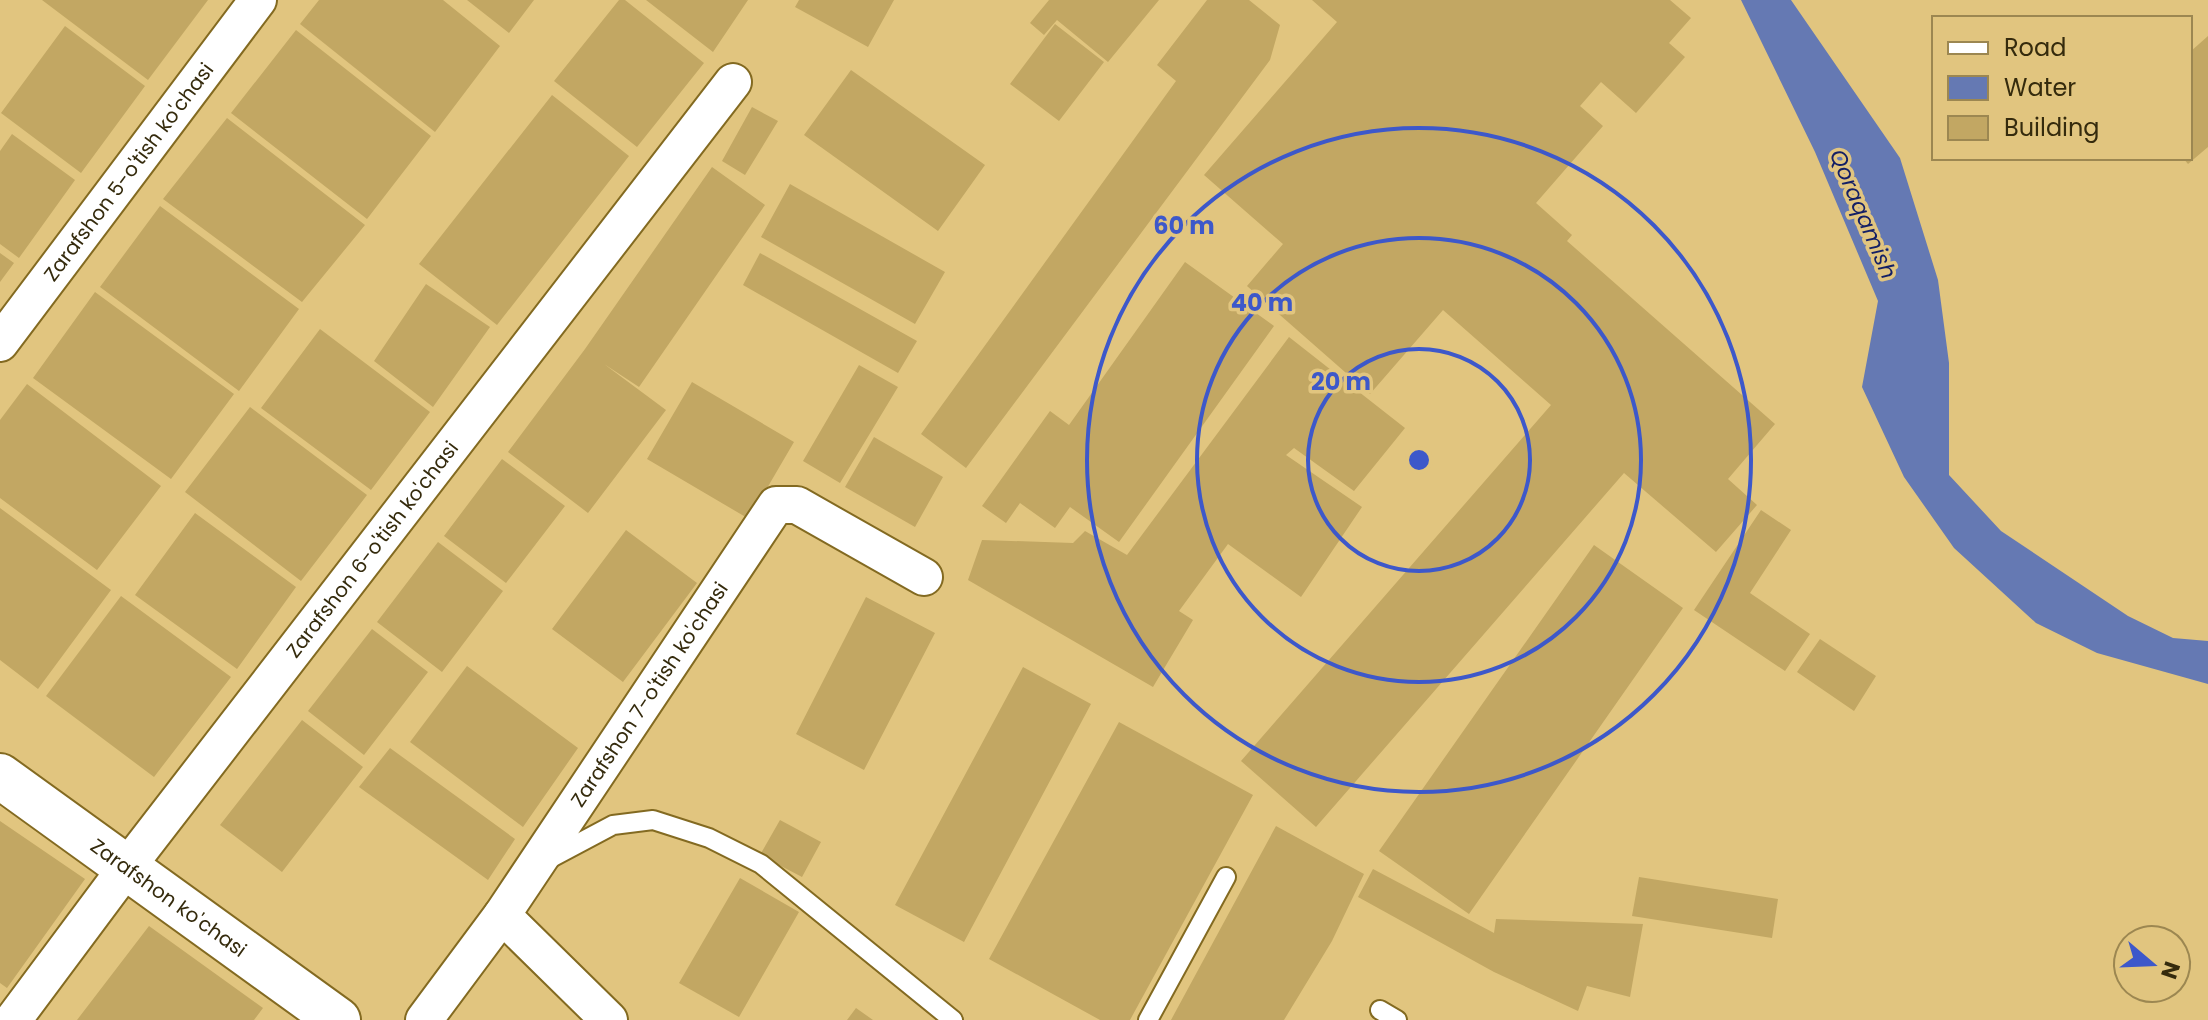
<svg xmlns="http://www.w3.org/2000/svg" width="2208" height="1020" viewBox="0 0 2208 1020" font-family="Poppins,sans-serif">
<style>
.water{fill:#6579b3}
.building{fill:#c2a763}
.lines{fill:none;stroke-linecap:round;stroke-linejoin:round}
.service-casing{stroke:#836a21;stroke-width:22}
.minor-casing{stroke:#836a21;stroke-width:40}
.tertiary-casing{stroke:#836a21;stroke-width:48}
.service{stroke:#fff;stroke-width:18}
.minor{stroke:#fff;stroke-width:36}
.tertiary{stroke:#fff;stroke-width:44}
.ring{fill:none;stroke:#3d58ca;stroke-width:4}
.labels{text-anchor:middle;dominant-baseline:central;stroke-width:7;stroke-linejoin:round;paint-order:stroke}
.street-label{font-size:20px;fill:#352b0d;stroke:#e1c57f}
.water-label{font-size:22px;font-style:italic;fill:#131f65;stroke:#e1c57f}
.centre{fill:#3d58ca;stroke:#e1c57f;stroke-width:4}
.ring-label{font-size:24px;text-anchor:middle;font-weight:bold;fill:#3d58ca;stroke:#e1c57f;stroke-width:7;stroke-linejoin:round;paint-order:stroke}
</style>
<rect width="100%" height="100%" fill="#e1c57f"/>
<path class="water" d="M1741,0H1791L1900,158L1938,280L1949,363V475L2001,531L2128,616L2173,638L2208,641V684L2097,653L2036,623L1954,548L1904,477L1862,387L1878,301L1815,152Z"/>
<path class="building" d="M42,0H208L148,80Z
M319,0H443L500,46L435,132L300,24Z
M467,0H534L509,33Z
M619,0H625L704,63L637,147L554,81Z
M646,0H748L713,52Z
M799,0H894L868,47L795,7Z
M1049,0H1159L1108,62L1057,20L1044,35L1030,23Z
M1207,0H1249L1280,25L1270,60L966,468L921,434L1176,81L1157,65Z
M1312,0H1670L1691,18L1669,43L1685,57L1636,113L1601,82L1580,106L1603,126L1536,203L1572,235L1567,241L1775,424L1728,479L1757,505L1716,552L1624,473L1316,827L1241,761L1551,405L1443,310L1370,394L1247,286L1283,244L1204,175L1337,22Z
M1055,24L1104,62L1059,121L1010,84Z
M65,26L145,86L81,173L1,113Z
M296,30L431,136L367,219L231,113Z
M2208,36V147L2188,164L2183,158H2190V52Z
M851,70L985,165L938,231L804,135Z
M552,95L629,156L497,325L419,264Z
M752,107L778,121L745,175L722,161Z
M227,118L365,225L302,302L163,199Z
M12,134L75,180L19,258L0,244V151Z
M712,167L765,205L639,387L604,364L666,410L588,513L508,452L585,349Z
M790,184L945,272L915,324L761,237Z
M160,206L299,309L239,391L100,287Z
M0,253L14,263L0,282Z
M760,253L917,341L898,373L743,285Z
M1185,262L1274,326L1119,542L1070,507L1055,528L1020,503L1006,523L982,506L1050,411L1069,425Z
M426,284L490,327L433,407L374,361Z
M95,292L234,394L171,479L33,378Z
M320,329L430,412L371,490L261,408Z
M1289,337L1405,428L1354,491L1294,448L1286,455L1362,507L1301,597L1228,544L1179,611L1193,620L1153,687L968,580L982,540L1073,543L1085,531L1127,555Z
M859,365L898,387L840,483L803,461Z
M692,382L794,442L749,519L647,459Z
M27,384L161,486L97,570L0,498V420Z
M250,407L367,495L301,581L185,492Z
M874,437L943,477L915,527L845,487Z
M502,459L565,506L506,583L444,536Z
M0,508L111,590L38,689L0,660Z
M1761,510L1791,530L1750,593L1810,634L1785,671L1694,610Z
M195,513L296,587L237,669L135,595Z
M626,530L697,583L623,682L552,629Z
M438,542L503,591L442,672L377,622Z
M1594,545L1683,608L1469,914L1379,851Z
M121,596L231,677L154,777L46,696Z
M866,597L935,633L864,770L796,734Z
M372,629L428,672L364,755L308,711Z
M1820,639L1876,676L1854,711L1797,672Z
M467,666L578,748L523,827L410,742Z
M1023,667L1091,704L964,942L895,905Z
M302,720L363,767L282,872L220,825Z
M1119,722L1253,795L1130,1020H1100L989,959Z
M390,748L515,839L488,880L359,787Z
M780,820L821,842L802,877L760,855Z
M0,821L85,879L7,988L0,983Z
M1276,826L1364,874L1332,941L1284,1020H1171Z
M1373,869L1494,933L1496,919L1643,924L1630,997L1587,986L1578,1011L1494,972L1358,897Z
M1639,877L1778,899L1772,938L1632,916Z
M740,878L799,912L739,1017L679,983Z
M149,926L263,1008L254,1020H77Z
M856,1008L873,1020H847Z"/>
<g class="lines">
<g class="service-casing">
<path id="service" d="M549,859L613,825L653,820L709,838L761,864L953,1020
M1380,1010L1397,1020
M1148,1020L1226,877"/>
</g>
<g class="minor-casing">
<g id="minor">
<path id="s1" d="M0,343L258,0"/>
<path d="M502,915L609,1020"/>
<path id="s2" d="M13,1020L127,867L733,82"/>
<path id="s3" d="M424,1020L502,915L776,505H797L924,577"/>
</g>
</g>
<g class="tertiary-casing">
<g id="tertiary">
<path id="s4" d="M0,776L338,1020"/>
</g>
</g>
<use href="#service" class="service"/>
<use href="#minor" class="minor"/>
<use href="#tertiary" class="tertiary"/>
</g>
<g class="ring">
<circle cx="1419" cy="460" r="111"/>
<circle cx="1419" cy="460" r="222"/>
<circle cx="1419" cy="460" r="332"/>
</g>
<g class="labels">
<g class="street-label">
<text stroke="none"><textPath href="#s1" startOffset="214">Zarafshon 5-o'tish ko'chasi</textPath></text>
<text stroke="none"><textPath href="#s2" startOffset="592">Zarafshon 6-o'tish ko'chasi</textPath></text>
<text stroke="none"><textPath href="#s3" startOffset="396">Zarafshon 7-o'tish ko'chasi</textPath></text>
<text stroke="none"><textPath href="#s4" startOffset="208">Zarafshon ko'chasi</textPath></text>
</g>
<g class="water-label">
<text transform="translate(1863 214) rotate(67)">Qoraqamish</text>
</g>
</g>
<circle cx="1419" cy="460" r="12" class="centre"/>
<g class="ring-label">
<text x="1184" y="234">60 m</text>
<text x="1262" y="311">40 m</text>
<text x="1341" y="390">20 m</text>
</g>
<rect x="1932" y="16" width="260" height="144" fill="#e1c57f" stroke="#9c8751" stroke-width="2"/>
<rect x="1948" y="42" width="40" height="12" fill="#ffffff" stroke="#9c8751" stroke-width="2"/>
<text x="2004" y="56" font-size="24" fill="#352b0d">Road</text>
<rect x="1948" y="76" width="40" height="24" fill="#6579b3" stroke="#9c8751" stroke-width="2"/>
<text x="2004" y="96" font-size="24" fill="#352b0d">Water</text>
<rect x="1948" y="116" width="40" height="24" fill="#c2a763" stroke="#9c8751" stroke-width="2"/>
<text x="2004" y="136" font-size="24" fill="#352b0d">Building</text>
<g transform="translate(2152 964) rotate(109)"><circle r="38" fill="#e1c57f" stroke="#9c8751" stroke-width="2"/>
<path d="M0-6L14 30L0 20L-14 30Z" fill="#3d58ca"/>
<text y="-12" font-size="22" font-weight="bold" text-anchor="middle" fill="#352b0d">N</text>
</g>
</svg>
